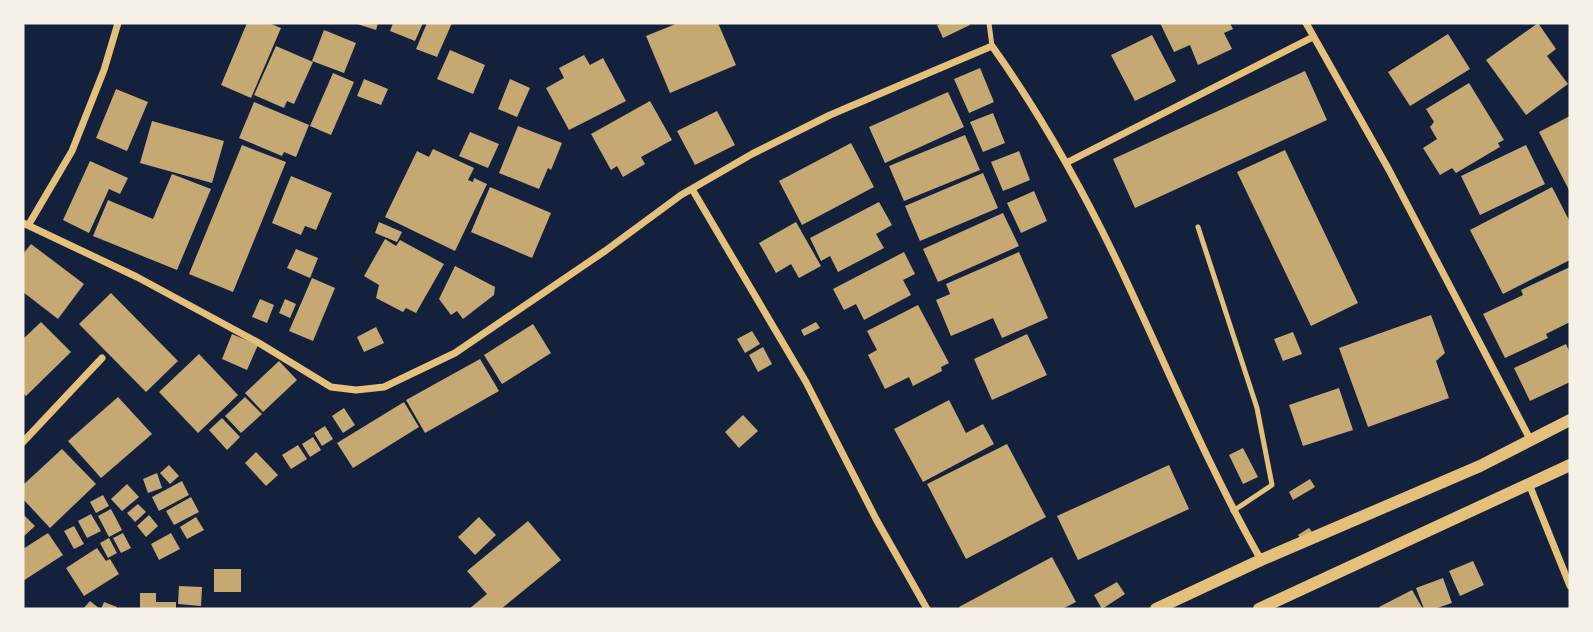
<svg xmlns="http://www.w3.org/2000/svg" width="1593" height="632" viewBox="0 0 1593 632" font-family="'IBM Plex Sans',sans-serif">
<style>
.building{fill:#c6a872}
.lines{fill:none;stroke-linecap:round;stroke-linejoin:round}
.service{stroke:#e5c07b;stroke-width:5}
.minor{stroke:#e5c07b;stroke-width:7}
.tertiary{stroke:#e5c07b;stroke-width:12}
</style>
<rect width="100%" height="100%" fill="#14213d"/>
<path class="building" d="M247,23H269L281,28L251,98L221,85Z
M354,23H378L376,30Z
M393,23H423L415,41L390,31Z
M427,23H452L437,57L416,49Z
M678,23H718L736,65L670,93L646,36Z
M943,23H969L970,25L943,38L937,25Z
M1160,23H1230L1233,29L1224,33L1232,49L1198,65L1190,45L1174,52Z
M1538,23L1556,49L1547,56L1568,84L1526,115L1486,60Z
M324,30L356,43L344,73L312,61Z
M1448,34L1470,69L1410,106L1388,72Z
M1152,35L1176,81L1135,101L1111,55Z
M276,46L313,62L294,104L287,101L284,108L254,95Z
M450,50L485,65L473,94L437,79Z
M584,55L590,65L603,58L626,101L569,130L546,88L564,78L559,68Z
M980,68L994,102L969,113L954,79Z
M1305,71L1327,120L1135,208L1113,159Z
M333,73L354,82L331,135L310,126Z
M364,79L388,89L381,105L357,96Z
M510,79L530,88L517,117L498,109Z
M1469,83L1504,140L1498,143L1500,147L1456,173L1452,168L1440,175L1423,148L1437,139L1430,127L1434,122L1426,109Z
M116,89L148,102L127,151L96,138Z
M948,92L964,127L885,163L869,127Z
M650,101L672,140L641,157L645,164L623,177L617,166L611,170L591,134Z
M254,102L309,125L296,157L284,152L282,156L239,138Z
M717,111L735,145L695,165L677,131Z
M993,113L1005,143L983,152L970,122Z
M1570,116V192L1539,132Z
M152,121L224,141L212,183L140,163Z
M518,126L562,143L551,170L548,168L539,189L499,173Z
M470,132L499,144L488,168L459,156Z
M965,135L980,170L904,201L889,166Z
M851,143L874,187L802,225L779,181Z
M242,145L286,162L233,292L189,274Z
M1526,145L1545,184L1480,215L1461,176Z
M433,149L474,168L468,180L473,182L474,178L487,184L455,251L385,217L417,151L429,157Z
M1285,150L1358,303L1311,326L1237,172Z
M1019,151L1030,180L1003,191L991,162Z
M90,161L128,178L120,194L109,189L89,233L63,220Z
M983,173L998,208L920,241L905,206Z
M172,174L211,189L177,270L93,236L108,200L153,219Z
M291,176L332,193L316,230L305,226L301,235L272,223Z
M490,187L551,213L532,258L471,232Z
M1552,187L1570,222V260L1503,294L1470,230Z
M1034,191L1047,221L1021,233L1007,203Z
M879,202L892,225L876,234L884,248L838,272L830,256L821,261L810,238Z
M1003,213L1019,246L938,282L923,249Z
M379,222L402,232L397,242L375,233Z
M796,222L821,266L799,278L791,264L776,273L759,243Z
M385,239L396,246L400,240L444,264L416,313L406,308L403,312L376,298L379,285L364,276Z
M31,244L84,284L58,319L23,292V254Z
M296,249L318,258L310,278L287,268Z
M904,252L915,274L903,280L911,295L864,320L856,304L844,310L833,289Z
M1019,252L1048,318L1002,338L993,318L951,336L936,300L950,294L946,284Z
M455,266L495,287L494,295L463,319L457,311L451,315L439,299Z
M1570,267V322L1546,334L1548,338L1505,358L1483,314L1523,295L1521,290Z
M312,278L335,288L313,341L289,331Z
M111,293L178,361L146,392L79,324Z
M260,299L274,305L267,323L252,317Z
M285,299L296,304L290,318L279,313Z
M918,305L949,363L941,367L942,371L913,386L909,377L885,389L868,355L877,350L867,331Z
M1431,315L1445,353L1436,361L1449,398L1368,427L1339,348Z
M41,322L71,352L26,396L23,393V339Z
M816,322L820,328L804,336L801,330Z
M533,324L551,353L502,384L484,355Z
M376,327L384,343L364,352L357,337Z
M752,331L760,344L745,353L737,339Z
M1293,332L1302,354L1283,361L1274,339Z
M232,334L258,345L247,370L222,359Z
M1027,334L1047,375L992,400L974,359Z
M1566,344L1570,353V382L1530,401L1514,368Z
M763,347L772,364L758,372L749,355Z
M199,354L238,395L198,433L159,392Z
M480,359L499,391L425,433L406,400Z
M279,361L297,380L263,412L245,393Z
M1339,388L1353,430L1303,446L1289,405Z
M118,397L152,434L101,478L68,441Z
M245,397L262,414L241,433L225,416Z
M949,400L966,433L983,424L994,444L923,482L894,429Z
M404,402L419,427L353,468L337,443Z
M344,408L355,425L343,433L332,416Z
M743,415L758,431L739,448L725,432Z
M222,418L240,437L227,450L209,430Z
M325,426L333,439L322,446L314,433Z
M313,437L321,450L310,457L302,444Z
M1007,444L1046,517L966,559L927,484Z
M298,445L307,459L291,469L282,455Z
M1243,448L1258,477L1243,484L1229,455Z
M62,449L96,484L50,528L23,499V485Z
M256,452L278,475L266,486L245,463Z
M169,465L179,476L170,484L160,473Z
M1169,465L1189,509L1078,560L1057,516Z
M157,473L162,488L148,493L143,479Z
M1310,479L1315,487L1293,500L1289,492Z
M182,481L189,495L159,511L152,497Z
M127,484L139,497L122,511L111,499Z
M103,495L109,506L96,513L90,502Z
M191,497L199,512L174,525L166,511Z
M138,504L146,512L135,522L127,513Z
M111,509L122,530L109,537L98,516Z
M23,514L35,526L23,537Z
M91,514L101,531L87,538L78,521Z
M149,515L158,526L146,537L137,526Z
M196,517L204,530L187,539L180,527Z
M479,517L496,535L475,555L458,537Z
M528,521L561,560L501,609H469L487,594L467,571Z
M74,526L84,544L74,549L64,531Z
M1309,528L1313,533L1302,541L1298,535Z
M48,533L63,555L23,581V549Z
M123,533L131,548L121,553L113,538Z
M171,533L180,549L159,560L151,544Z
M109,538L117,553L108,558L100,543Z
M97,548L106,561L110,559L119,574L84,596L66,568Z
M1052,557L1076,602L1062,609H960L959,607Z
M1473,561L1484,585L1460,596L1449,571Z
M214,569H241V592H214Z
M1443,578L1452,603L1434,609H1424L1416,588Z
M1117,582L1125,594L1102,609L1094,595Z
M179,586L202,587L201,606L178,604Z
M1412,590L1423,609H1381L1379,607Z
M140,593H156V602H176V609H140Z
M90,601L100,609H83Z
M104,602L117,607L116,609H101Z"/>
<g class="lines">
<path class="service" d="M989,23L992,46
M1198,227L1257,408L1272,485L1233,511"/>
<path class="minor" d="M1306,23L1389,170L1530,439
M1066,163L1313,37
M692,189L806,382L876,519L927,609
M23,223L137,277L259,343L331,387L356,390L384,387L455,353L605,251L681,195L752,154L830,115L992,46C1046,122 1092,206 1131,291C1174,383 1211,472 1261,560
M29,224L72,151L104,70L118,23
M23,442L102,358
M1529,484L1570,586"/>
<path class="tertiary" d="M1156,609L1261,560L1480,466L1570,420
M1259,609L1570,465"/>
</g>
<rect width="1593" height="632" fill="none" stroke="#f6f1e7" stroke-width="49"/>
</svg>
